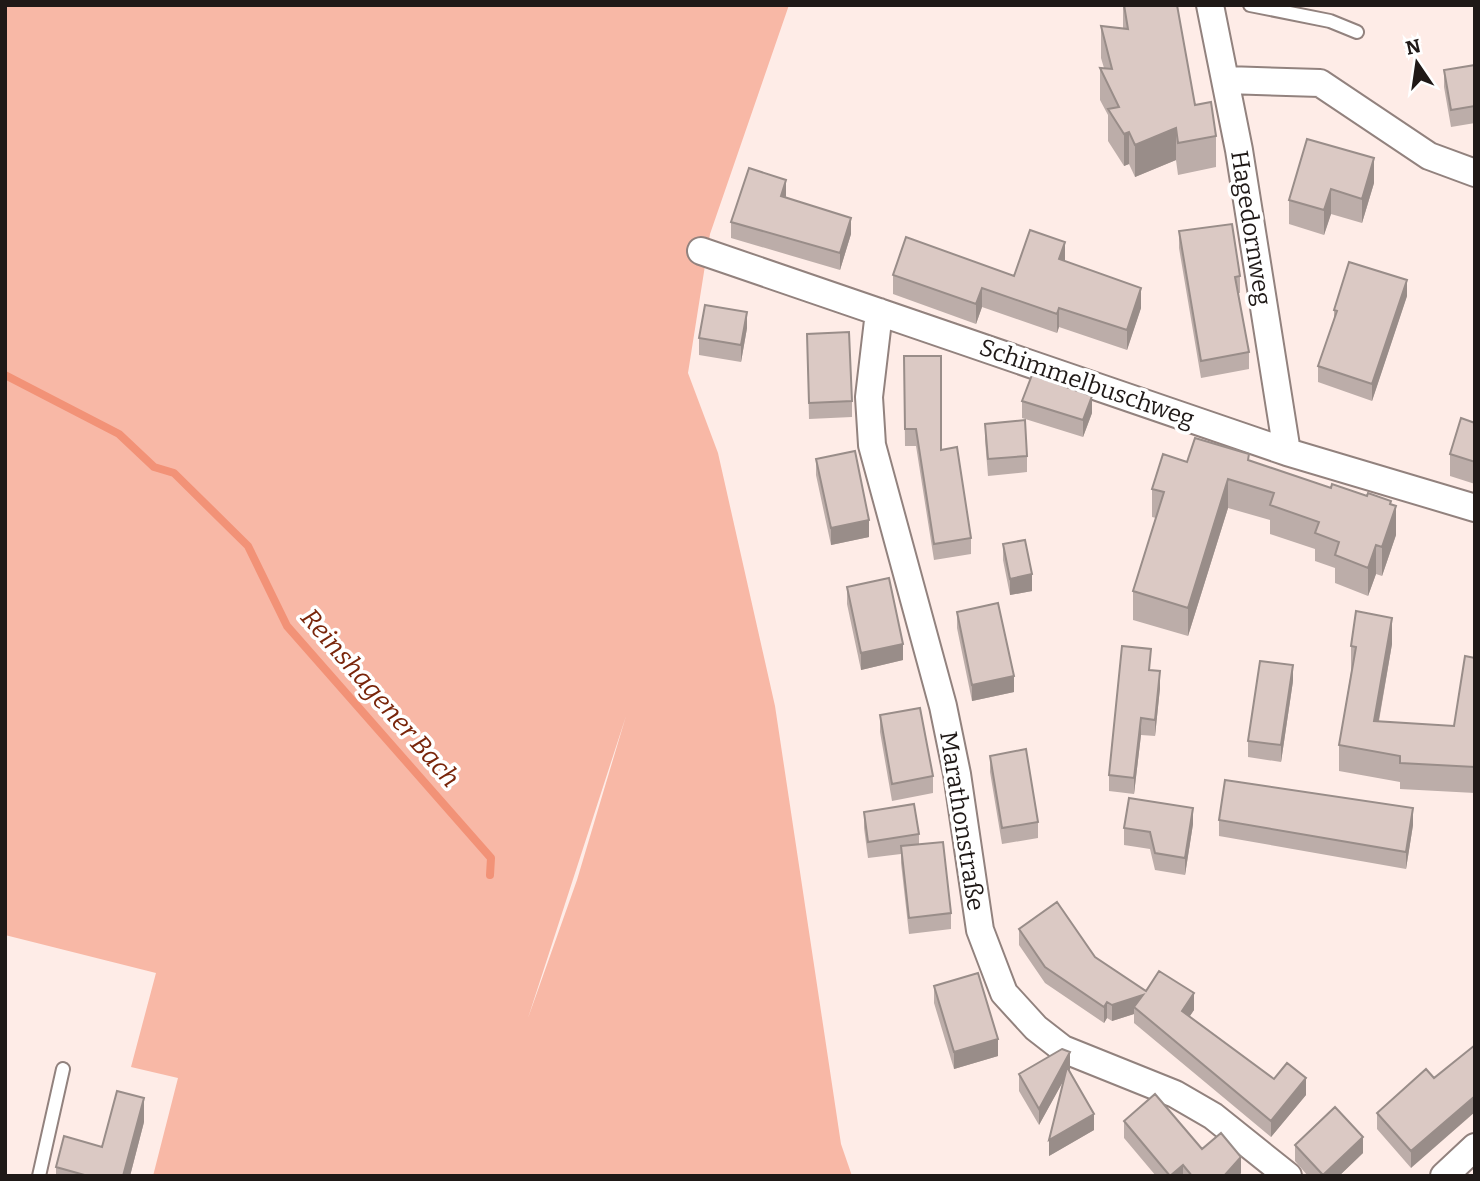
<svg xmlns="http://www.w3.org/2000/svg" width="1480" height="1181" viewBox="0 0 1480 1181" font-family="Bitter,serif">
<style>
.green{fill:#f8b8a6;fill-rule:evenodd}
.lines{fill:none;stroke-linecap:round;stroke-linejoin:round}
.stream{stroke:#f29277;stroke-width:8}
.service-casing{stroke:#92827e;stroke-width:16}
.minor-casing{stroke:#92827e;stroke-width:30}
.service{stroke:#fff;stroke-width:12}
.minor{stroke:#fff;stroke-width:26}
.wall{fill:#bcada9}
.shaded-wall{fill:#998d89}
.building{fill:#dbc9c4;stroke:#998d89;stroke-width:2}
.labels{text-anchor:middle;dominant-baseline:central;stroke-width:7;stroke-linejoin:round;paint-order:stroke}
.street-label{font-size:24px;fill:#1f1917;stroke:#fff}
.water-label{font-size:26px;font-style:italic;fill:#79250a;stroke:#fff}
</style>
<rect width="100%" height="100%" fill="#feece7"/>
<path class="green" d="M5,5H789L710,234L688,373L718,453L775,706L841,1144L852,1176H153L178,1078L131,1067L156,973L5,935ZM626,716L577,880L528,1018Z"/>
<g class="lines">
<path class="stream" d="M5,375L119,434L154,467L174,473L248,546L287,626L491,858L490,875"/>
<g class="service-casing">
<path id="service" d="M1250,5L1330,21L1357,32
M39,1176L63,1069"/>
</g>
<g class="minor-casing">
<path id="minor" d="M1210,5L1239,150L1287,452
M1226,80L1320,83L1429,156L1475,173
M701,251L1287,452L1475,508
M879,312L869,397L872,445L943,706L957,774L980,930L1004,993L1036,1028L1063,1049L1175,1094L1213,1116L1288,1176
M1444,1176L1475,1147"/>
</g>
<use href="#service" class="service"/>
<use href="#minor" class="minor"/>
</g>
<path class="wall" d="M1123,5H1177L1195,105L1216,136V167L1178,175L1176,160L1135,177L1129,164L1124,166L1108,141V115L1100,100V68H1104L1101,58V26L1123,29Z
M1475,65V123L1451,127L1444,87V70Z
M1307,139L1374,183L1362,223L1331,214L1324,235L1289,224V200Z
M786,197L851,234L840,270L731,238V222Z
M1179,231L1240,276V293H1238L1249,352V369L1201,378L1179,248Z
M1065,261L1141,308L1127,350L1059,327L1057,333L982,307L976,324L893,294V275L1014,276Z
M1407,296L1372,401L1318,382V366L1334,320V310Z
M747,328L741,362L699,355V338Z
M807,334L852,401V417L809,419Z
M904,356L941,450L971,538V554L934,560L916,446H905Z
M1022,401L1092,413L1083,437L1022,418Z
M1475,423V484L1450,476V454Z
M985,424L1027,456V472L988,476L985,440Z
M816,459L869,537L831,545L816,475Z
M1249,461L1331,488L1391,505L1396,535L1382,576L1376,574L1368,596L1335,583V568L1315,561V549L1270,534V520L1228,508L1188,636L1133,620V591L1156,518L1152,517V489L1187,462Z
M1003,544L1032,591L1010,595L1003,560Z
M847,587L903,660L861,670L847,604Z
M957,612L1014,692L972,701L957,628Z
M1392,644L1379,721L1454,726L1475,658V793L1400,789V782L1339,771V745L1351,672V646Z
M1151,670L1160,688L1155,736L1141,735L1134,794L1109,791V775Z
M1293,681L1281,762L1248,757V741Z
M880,715L933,776V793L892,801L880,732Z
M990,756L1038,822V838L1002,844L990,772Z
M864,812L919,834V844L951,913V929L909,934L901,863V854L868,858L864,828Z
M1219,820L1413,825L1406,869L1219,836Z
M1193,824L1185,875L1155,870L1150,849L1124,845V828Z
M1019,929L1095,957L1146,991L1194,1010L1189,1017L1274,1079L1306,1095L1271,1137L1134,1023V1014L1112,1021L1107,1018L1104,1023L1045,983L1019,945Z
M934,986L998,1056L954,1069L934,1003Z
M1070,1069L1069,1071L1094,1130L1049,1156L1063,1081L1039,1125L1019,1091V1074Z
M1434,1078L1411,1168L1377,1129V1113Z
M1124,1121L1202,1149L1241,1173L1239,1176H1156L1124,1138Z
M144,1122L130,1176H56V1167L102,1147Z
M1295,1145L1363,1153L1339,1176H1308L1295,1161Z"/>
<path class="shaded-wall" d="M1176,128V160L1135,177V145Z
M1129,132V164L1124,166V134Z
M1374,158V183L1362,223V199Z
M786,180V197L781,196Z
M1331,189V214L1324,235V210Z
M851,218V234L840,270V253Z
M1065,242V261L1059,259Z
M1407,280V296L1372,401V384Z
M982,288V307L976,324V304Z
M1141,288V308L1127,350V330Z
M1059,308V327L1057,333V314Z
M747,312V328L741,362V345Z
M1092,396V413L1083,437V420Z
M1228,479V508L1188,636V608Z
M1391,501V521L1396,506V535L1382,576V547Z
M869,520V537L831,545V528Z
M1376,545V574L1368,596V568Z
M1032,574V591L1010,595V579Z
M1392,618V644L1374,747V721Z
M903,644V660L861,670V653Z
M1293,665V681L1281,762V745Z
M1160,671V688L1155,736V720Z
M1014,676V692L972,701V685Z
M1141,718V735L1134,794V778Z
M1193,808V824L1185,875V858Z
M1413,808V825L1406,869V852Z
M1194,993V1010L1182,1028V1011Z
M1143,995L1134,1007V1014L1112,1021V1005Z
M1107,1002V1018L1104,1023V1007Z
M998,1039V1056L954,1069V1052Z
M1070,1052V1069L1039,1125V1109Z
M1306,1078V1095L1271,1137V1121Z
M1475,1096V1112L1411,1168V1151Z
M144,1098V1122L130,1176H123Z
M1094,1114V1130L1049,1156V1140Z
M1363,1137V1153L1339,1176H1323Z
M1241,1157V1173L1239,1176H1224Z
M1183,1165V1176H1170Z"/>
<path class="building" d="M1124,5H1177L1195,105L1211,102L1216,136L1178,143L1176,128L1135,145L1129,132L1124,134L1108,109L1119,107L1100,68L1112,69L1101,26L1128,29Z
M1475,65V106L1451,110L1444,70Z
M1307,139L1374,158L1362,199L1331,189L1324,210L1289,200Z
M749,168L786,180L781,196L851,218L840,253L731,222Z
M1232,224L1240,276L1235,277L1249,352L1201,361L1179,231Z
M1030,230L1065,242L1059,259L1141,288L1127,330L1059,308L1057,314L982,288L976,304L893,275L906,237L1014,276Z
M1349,262L1407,280L1372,384L1318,366L1337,311L1334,310Z
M705,305L747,312L741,345L699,338Z
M849,332L852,401L809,403L807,334Z
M904,356H941V450L957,447L971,538L934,544L916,429H905Z
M1032,375L1092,396L1083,420L1022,401Z
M1461,418L1475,423V462L1450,454Z
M1025,420L1027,456L988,459L985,424Z
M1195,438L1249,454L1248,460L1331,488L1332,484L1367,496L1368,493L1391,501L1390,504L1396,506L1382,547L1376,545L1368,568L1335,555L1339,542L1315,533L1319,522L1270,505L1274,493L1228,479L1188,608L1133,591L1164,492L1152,489L1163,454L1187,462Z
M855,451L869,520L831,528L816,459Z
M1025,540L1032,574L1010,579L1003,544Z
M889,578L903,644L861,653L847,587Z
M998,603L1014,676L972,685L957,612Z
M1356,611L1392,618L1374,721L1454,726L1465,656L1475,658V767L1400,763V756L1339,745L1356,647L1351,646Z
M1122,646L1151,649L1149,670L1160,671L1155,720L1141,718L1134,778L1109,775Z
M1260,661L1293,665L1281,745L1248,741Z
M920,708L933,776L892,784L880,715Z
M1026,749L1038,822L1002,828L990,756Z
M1225,780L1413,808L1406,852L1219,820Z
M1129,798L1193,808L1185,858L1155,853L1150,832L1124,828Z
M914,804L919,834L868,842L864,812Z
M943,842L951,913L909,918L901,846Z
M1057,902L1095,957L1146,991L1159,971L1194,993L1182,1011L1274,1079L1287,1063L1306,1078L1271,1121L1134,1007L1143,995L1112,1005L1107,1002L1104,1007L1045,967L1019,929Z
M978,973L998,1039L954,1052L934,986Z
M1475,1045V1096L1411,1151L1377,1113L1426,1069L1434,1078Z
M1062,1049L1070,1052L1039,1109L1019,1074Z
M1067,1067L1094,1114L1049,1140Z
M117,1091L144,1098L123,1176H88L56,1167L64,1136L102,1147Z
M1155,1094L1202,1149L1221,1133L1241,1157L1224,1176H1192L1183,1165L1170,1176L1124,1121Z
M1335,1107L1363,1137L1323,1175L1295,1145Z"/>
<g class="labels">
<g class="street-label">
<text transform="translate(1251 228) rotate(81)">Hagedornweg</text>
<text transform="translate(1087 383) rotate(19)">Schimmelbuschweg</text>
<text transform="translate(962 821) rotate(81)">Marathonstraße</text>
</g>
<g class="water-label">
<text transform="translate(380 698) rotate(49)">Reinshagener Bach</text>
</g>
</g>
<rect width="1480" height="1181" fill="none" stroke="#1f1917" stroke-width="14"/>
<g transform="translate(1417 63) rotate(347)" stroke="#ffffff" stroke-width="5" paint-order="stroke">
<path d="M0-5L12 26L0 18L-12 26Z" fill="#1f1917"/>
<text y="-10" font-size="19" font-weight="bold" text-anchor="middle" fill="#1f1917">N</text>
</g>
</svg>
